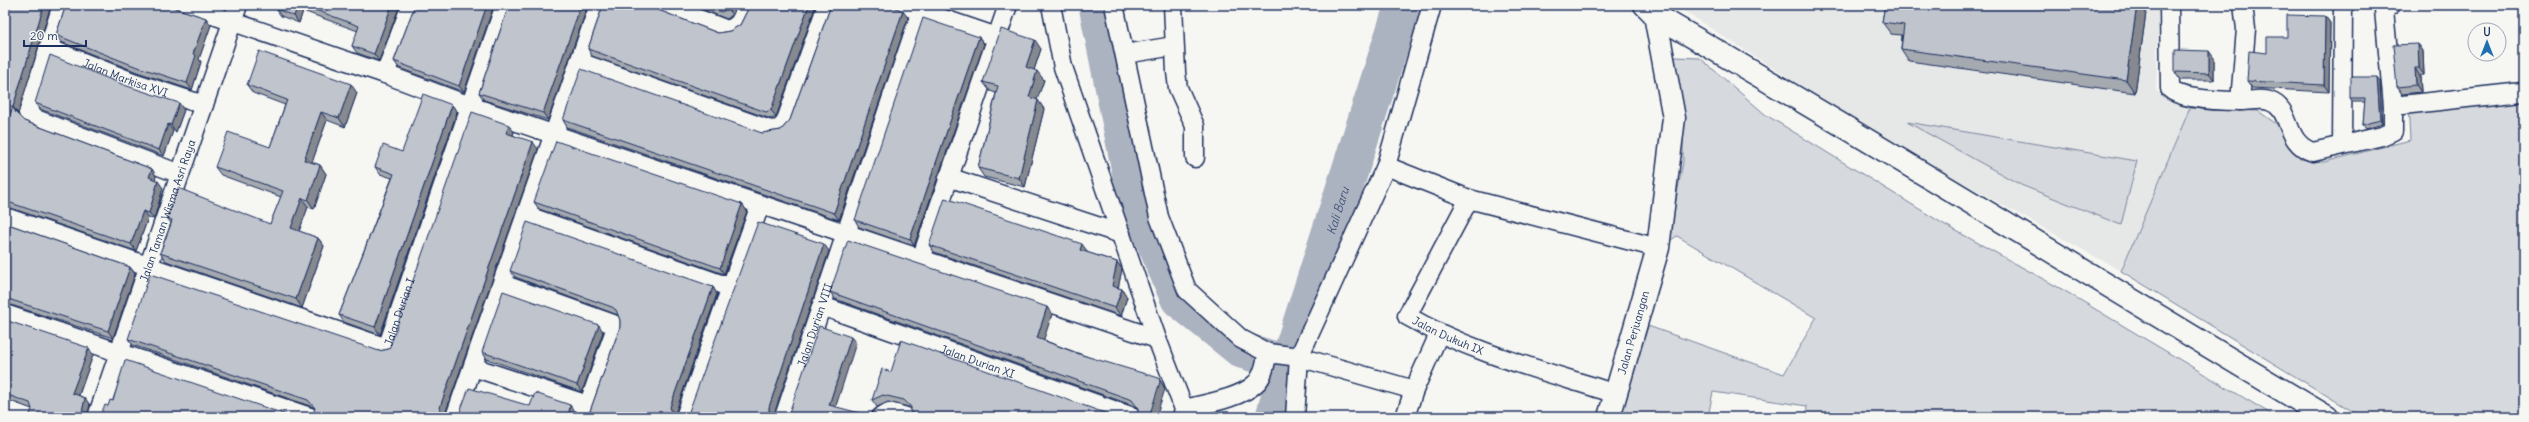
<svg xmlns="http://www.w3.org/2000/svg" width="2529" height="422" viewBox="0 0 2529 422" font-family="Delius,sans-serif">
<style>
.built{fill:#e6e7e7}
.green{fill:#d6d9dd;stroke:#78849e}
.water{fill:#abb2c0;stroke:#717e99}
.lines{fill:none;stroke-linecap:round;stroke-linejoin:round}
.shore{stroke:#556385;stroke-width:1}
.river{stroke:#abb2c0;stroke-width:37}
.minor-casing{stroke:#1b2f5e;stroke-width:21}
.tertiary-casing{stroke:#1b2f5e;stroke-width:25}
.primary-casing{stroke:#1b2f5e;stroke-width:25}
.minor{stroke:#f6f6f2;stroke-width:18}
.tertiary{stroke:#f6f6f2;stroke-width:22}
.primary{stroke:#f6f6f2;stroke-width:22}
.wall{fill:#a5a9b0;stroke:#1b2f5e}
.shaded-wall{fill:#868990;stroke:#1b2f5e}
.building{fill:#c0c4cd;stroke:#1b2f5e}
.labels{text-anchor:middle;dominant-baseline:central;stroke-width:4;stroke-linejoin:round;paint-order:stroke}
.street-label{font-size:11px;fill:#1b2f5e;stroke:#f6f6f2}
.water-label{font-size:12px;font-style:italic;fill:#46567b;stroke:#f6f6f2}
</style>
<rect width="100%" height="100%" fill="#f6f6f2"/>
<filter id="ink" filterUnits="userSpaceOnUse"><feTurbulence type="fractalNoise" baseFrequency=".025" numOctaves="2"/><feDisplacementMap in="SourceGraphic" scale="8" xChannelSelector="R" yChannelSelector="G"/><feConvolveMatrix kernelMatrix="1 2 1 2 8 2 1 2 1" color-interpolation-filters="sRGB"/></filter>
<g filter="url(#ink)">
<path class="built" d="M1674,5H2159L2156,91L2190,108L2121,271L1893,144Z"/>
<path class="green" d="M1675,57L1700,58L1766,115L1942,223L2065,291L2276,417H1806L1807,406L1713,392L1708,417H1620L1648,326L1784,374L1816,318L1677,236L1668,242L1683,162V121Z
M2524,92V417H2362L2121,271L2190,108L2258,111L2278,125L2301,159L2324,162L2410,140L2408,104Z
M1907,122L2137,161L2121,225L2021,185Z"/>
<path class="water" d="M1277,360L1298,363L1283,417H1260Z"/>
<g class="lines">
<path class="shore" d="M1264,417L1281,365"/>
<g class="river">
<path d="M1097,5L1135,195L1179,299L1242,350L1288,364"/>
<path id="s1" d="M1274,417L1288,364L1403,5"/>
</g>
<g class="minor-casing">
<g id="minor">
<path d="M62,5L28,113L33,118L180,174"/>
<path d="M184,5L385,74L470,106L1157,339"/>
<path d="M662,5L727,30C741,26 742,18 747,5"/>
<path d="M903,5L997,37"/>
<path d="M1051,5L1063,67L1157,339L1184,409L1182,417"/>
<path d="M1114,5L1159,217L1187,290L1241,339L1268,353"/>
<path d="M1173,5L1176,72L1178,88L1195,126V158"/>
<path d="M2169,5L2170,89C2181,100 2226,101 2242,101C2250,101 2262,98 2269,101C2293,108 2283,143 2313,152L2382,136L2393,131V106L2384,10L2391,5"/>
<path id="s2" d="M48,48L133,82L204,105"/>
<path d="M1125,54L1174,46"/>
<path d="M579,62L770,130L779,129L785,123L827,5"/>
<path d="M385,74L411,5"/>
<path d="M2240,101L2246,29L2243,5"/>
<path d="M2393,106L2522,92"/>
<path d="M2342,143L2343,5"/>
<path d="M1386,166L1469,199L1658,248"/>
<path d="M948,177L1121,234"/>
<path id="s3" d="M1469,199L1407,316C1471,353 1545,371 1616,394"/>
<path d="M525,215L729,287"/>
<path id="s4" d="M5,217L387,348L505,5"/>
<path d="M921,259L1008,5"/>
<path d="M502,284L613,324L615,330L584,417"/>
<path id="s5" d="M822,306L1133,417"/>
<path d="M5,314L310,417"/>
<path d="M473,367L588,405"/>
<path d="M5,409L27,417"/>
<path d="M1184,409C1204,404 1241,398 1255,384C1264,377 1265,363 1268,353L1299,357L1414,390"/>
<path id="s6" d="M97,417L238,5"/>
<path d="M455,417L599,5"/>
<path d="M685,417L760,205"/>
<path id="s7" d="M784,417L921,11"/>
<path d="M881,417L889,412L906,417"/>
<path d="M1295,417L1299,357L1386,166L1432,5"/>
<path d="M1405,417L1414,390L1439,334"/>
</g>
</g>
<g class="tertiary-casing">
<path id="tertiary" d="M1655,15C1881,145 2102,284 2327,417"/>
</g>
<g class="primary-casing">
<g id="primary">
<path id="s8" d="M1609,417L1658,248L1674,118L1655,15L1645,5"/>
</g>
</g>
<use href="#minor" class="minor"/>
<use href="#tertiary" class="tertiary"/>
<use href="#primary" class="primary"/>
</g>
<path class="wall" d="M5,5H51L17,113L19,116L24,121L152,169L156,176L155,180L163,188L154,219L148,218L136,251L8,207L5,208V128L11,111L5,109Z
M66,5H174V6L175,8L206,18L211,25L199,59L201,62L192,90L137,72L61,42L56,35Z
M216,5H225L224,8Z
M278,5H400L379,61L357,53L352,46L358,31L303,11L299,23L281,16L276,9Z
M415,5L464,92L399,68L394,61Z
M509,5L548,120L484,100L479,93Z
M603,5H653V8L718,33L730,31L740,25L750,5H816L776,117L771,119L592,56L588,49Z
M691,5H736L732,15L727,19Z
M831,5H894V7L908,18L839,220L567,127L563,120L762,133L781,130L790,120Z
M1885,5H2147L2135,93L1909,61L1901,49L1902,35L1891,34L1882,22Z
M2325,16L2330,23L2329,92L2252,88L2247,81L2287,37Z
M979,37L984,44L914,246L859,227L855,220Z
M2418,44L2423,51L2424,75L2420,76L2421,92L2402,94L2397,87Z
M1041,49L1034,70L1044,80L1037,99L1044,109L1025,187L984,177L978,168L996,93L990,91L983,82Z
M2214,58V80H2180L2175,72Z
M2380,81L2382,124L2366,129L2363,125L2365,102H2353L2350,98Z
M247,85L357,93L345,127L327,120L312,162L320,165L326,174L314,209L308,207L299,231L318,238L324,246L302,308L166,261L160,253L171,223L167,218L270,224L281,197L221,175L215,167L270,147L285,105L253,93Z
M35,103L184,110L176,132L173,131L164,156L40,109Z
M452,105L457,112L380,335L344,322L339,315L392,178L380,174L375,167L402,152Z
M514,132L513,135L538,149L445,414L315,409L313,407L133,345L128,339L379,351L389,349Z
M534,202L742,204L747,211L724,274L539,209Z
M5,223L130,267L135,274L113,338L8,304L5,305Z
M929,245L1087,251L1086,252L1117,262L1122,269L1118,288L1122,289L1127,297L1121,316L934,252Z
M510,271L713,287L717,294L675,414L676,417H587L589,414L620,327V320L618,315L515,277Z
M830,292L1047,307L1052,314L1043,340L1163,385L1165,389L1138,414V409L1137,407L835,299Z
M5,320L93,355L79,395L90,405L32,409L5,399Z
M603,332L582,392L487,359L482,352Z
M891,372L1116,417L911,413V409L909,407L888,402L877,407L872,400Z"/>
<path class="shaded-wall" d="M44,5H51L18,114L13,107Z
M298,5H299L303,11L299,23L294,16Z
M392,5H400L379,61L374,54Z
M487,5H494L464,92L459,86Z
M581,5H588L548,120L543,113Z
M728,5H736L732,15L727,8Z
M809,5H816L776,117L771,110Z
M2137,5H2147L2135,93L2126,80Z
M903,11L908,18L839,220L834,213Z
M2325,16L2330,23L2329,92L2324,85Z
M206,18L211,25L199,59L201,62L192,90L187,83L193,54Z
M979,37L984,44L914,246L910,239Z
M1035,40L1041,49L1032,76L1026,67Z
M2418,44L2423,51L2424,75L2419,68Z
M2209,51L2214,58V80L2209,73Z
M2415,68L2420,76L2421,92L2416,85Z
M1037,71L1044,80L1035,106L1029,97Z
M2377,77L2380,81L2382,124L2380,120Z
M351,84L357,93L345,127L339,118Z
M1038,100L1044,109L1025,187L1019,178Z
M179,103L184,110L176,132L171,125Z
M452,105L457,112L380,335L375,327Z
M13,107L18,114L21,120L16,113Z
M321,112L327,120L310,168L304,160Z
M168,124L173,131L164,156L159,150Z
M509,125L514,132L511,140L506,133Z
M533,142L538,149L445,414V417H443L440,412V407Z
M320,165L326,174L314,209L308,200Z
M152,169L156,176L154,184L149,177Z
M158,181L163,188L154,219L149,213Z
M302,198L308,207L297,237L291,228Z
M742,204L747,211L724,274L720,268Z
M143,211L148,218L136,251L131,244Z
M318,238L324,246L302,308L296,299Z
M824,244L829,251L774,414V417H772L769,412V407Z
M1082,244L1087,251L1085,258L1080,250Z
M1117,262L1122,269L1117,294L1112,286Z
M130,267L135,274L113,338L108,331Z
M713,287L717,294L675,414L676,417H672L670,407Z
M1122,289L1127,297L1121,316L1115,308Z
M1047,307L1052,314L1042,345L1037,338Z
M599,325L603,332L582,392L577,385Z
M851,337L856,343L834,412L829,405Z
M89,348L93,355L77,400L72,393Z
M1159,378L1163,385L1165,389L1156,417H1149Z
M85,398L90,405L87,417H86L82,412Z
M570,405L575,412L574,417H572L569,412Z"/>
<path class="building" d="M5,5H44L13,107L5,104Z
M66,5H173L175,8L206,18L193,54L196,55L187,83L132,65L56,35Z
M278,5H298L294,16L276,9Z
M302,5H392L374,54L352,46L359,26Z
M415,5H487L459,86L394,61Z
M509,5H581L543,113L479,93Z
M603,5H650L653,8L718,33L730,31L740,25L750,5H809L771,110L766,112L588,49Z
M704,5H728L727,8L722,12Z
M831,5H890L903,11L834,213L563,120L581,69L762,133L781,130L790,120Z
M1885,5H2137L2126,80L1901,49L1904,25L1882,22Z
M2287,15L2325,16L2324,85L2247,81L2249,51L2267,53V37H2287Z
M923,18L979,37L910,239L855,220Z
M1001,29L1035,40L1026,67L1037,71L1029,97L1038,100L1019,178L978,168L998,86L983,82Z
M2418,44L2419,68H2415L2416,85L2397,87L2393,45Z
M2175,50L2209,51V73L2175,72Z
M259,51L351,84L339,118L321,112L304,160L320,165L308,200L302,198L291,228L318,238L296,299L160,253L171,224L172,220L167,218L178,188L270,224L283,191L215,167L228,132L270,147L287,100L247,85Z
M50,55L124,85L179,103L171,125L168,124L159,150L35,103Z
M2350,77H2377L2380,120L2363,125L2365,98H2350Z
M423,94L452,105L375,327L339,315L394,174L375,167L383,145L402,152Z
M13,107L16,113L24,121L152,169L149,177L158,181L149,213L143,211L131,244L5,201V128Z
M472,112L509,125L506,133L533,142L440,407V412L444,417H312L315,408L308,400L128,339L150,274L379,351L389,349Z
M556,141L742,204L720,268L534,202Z
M945,198L1082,244L1080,250L1117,262L1112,286L1122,289L1115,308L929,245Z
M527,222L713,287L670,407L673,417H587L589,414L620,327V320L616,310L612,307L510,271Z
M758,222L824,244L769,407V412L773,417H687Z
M5,223L130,267L108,331L5,298Z
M848,240L1047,307L1037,338L1082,355L1159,378L1160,382L1149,417H1134L1138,414V408L1132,400L830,292Z
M503,291L599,325L577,385L482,352Z
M5,320L89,348L72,393L85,398L82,412L86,417H29L32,409L30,403L5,394Z
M819,326L851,337L829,405L867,415L869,417H785L789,413Z
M901,340L1116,417H907L911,413V407L904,400L883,395L872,400L882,369L891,372Z
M125,360L293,417H99L105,405L108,406L110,400L113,401Z
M469,388L530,406L535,393L570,405L569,412L573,417H458Z
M5,414L11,417H5Z"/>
</g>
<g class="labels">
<g class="street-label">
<text stroke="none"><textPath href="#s2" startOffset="83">Jalan Markisa XVI</textPath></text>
<text stroke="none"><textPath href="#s6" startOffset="218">Jalan Taman Wisma Asri Raya</textPath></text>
<text stroke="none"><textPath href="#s4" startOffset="442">Jalan Durian I</textPath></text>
<text stroke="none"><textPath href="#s7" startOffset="97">Jalan Durian VIII</textPath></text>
<text stroke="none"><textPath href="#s8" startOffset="88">Jalan Perjuangan</textPath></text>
<text stroke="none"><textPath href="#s3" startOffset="178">Jalan Dukuh IX</textPath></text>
<text stroke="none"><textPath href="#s5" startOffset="165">Jalan Durian XI</textPath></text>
</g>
<g class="water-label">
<text stroke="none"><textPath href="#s1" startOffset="216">Kali Baru</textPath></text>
</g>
</g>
<rect width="2529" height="422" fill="none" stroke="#f6f6f2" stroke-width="20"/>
<rect x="10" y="10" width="2509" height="402" fill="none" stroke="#1b2f5e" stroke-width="1.5" filter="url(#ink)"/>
<g transform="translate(2487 42)"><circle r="19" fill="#f6f6f2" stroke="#9ea6b7"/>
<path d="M0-3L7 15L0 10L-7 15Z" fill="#1f6fb2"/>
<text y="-6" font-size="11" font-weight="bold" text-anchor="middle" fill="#1b2f5e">U</text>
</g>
<path d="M24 40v6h62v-6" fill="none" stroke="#1b2f5e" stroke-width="2"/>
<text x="30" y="40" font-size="12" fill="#1b2f5e" stroke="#f6f6f2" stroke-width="3" paint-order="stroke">20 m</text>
</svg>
